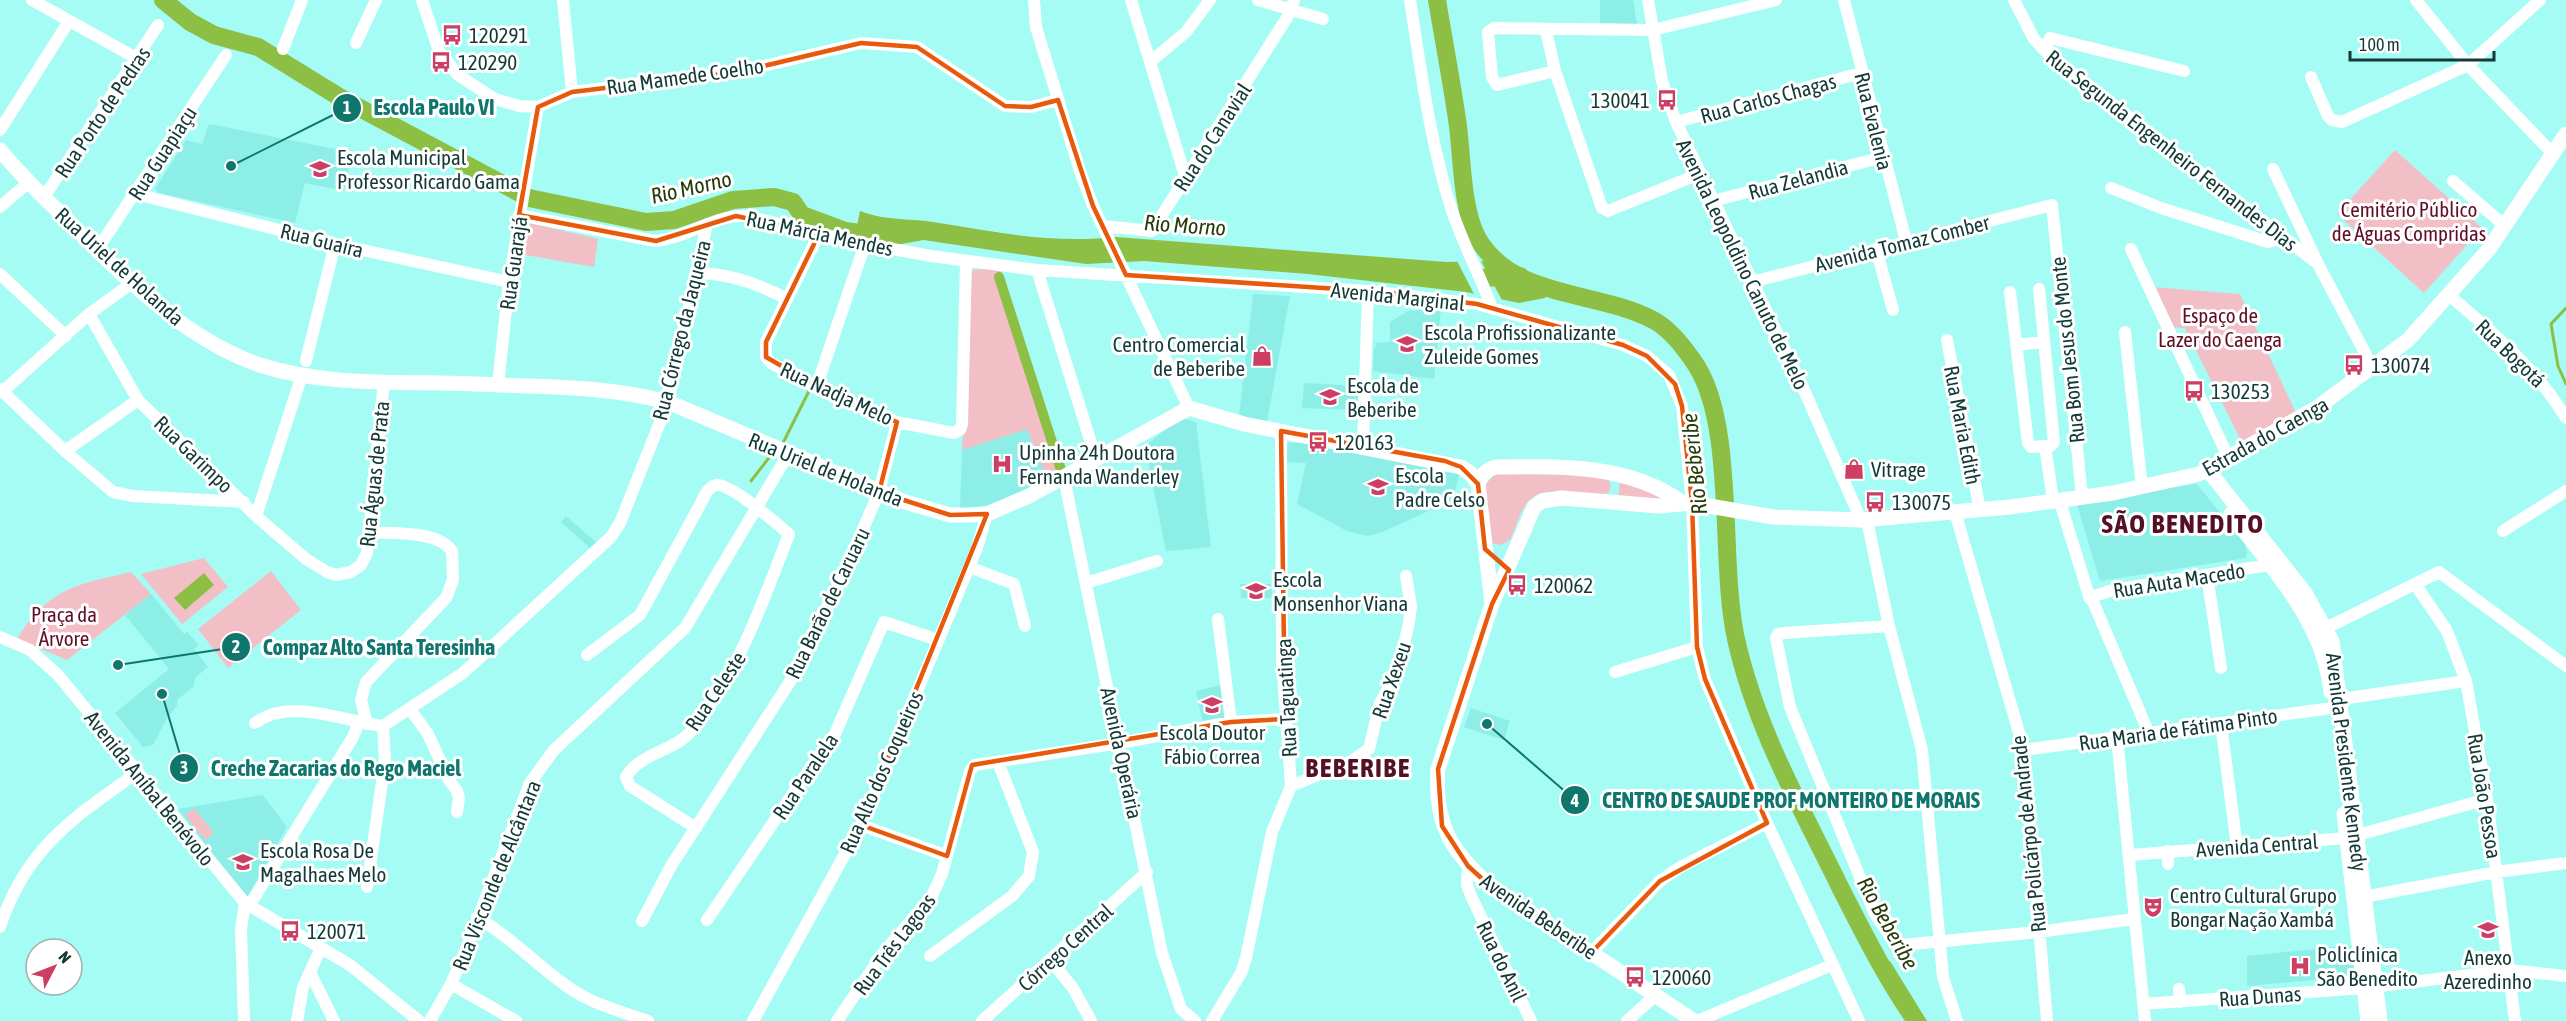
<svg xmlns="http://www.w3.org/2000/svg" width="2566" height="1021" viewBox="0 0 2566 1021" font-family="'Asap Condensed',sans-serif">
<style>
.built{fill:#8deee7}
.green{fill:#f3bfc7}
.water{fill:#8dbf45}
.pier{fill:#a4fcf4}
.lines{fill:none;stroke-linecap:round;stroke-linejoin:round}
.stream{stroke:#8dbf45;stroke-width:3}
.canal{stroke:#8dbf45;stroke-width:10}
.river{stroke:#8dbf45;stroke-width:18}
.minor{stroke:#fff;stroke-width:12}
.major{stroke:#fff;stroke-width:15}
.marked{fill:none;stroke:#e8590c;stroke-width:4.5;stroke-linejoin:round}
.labels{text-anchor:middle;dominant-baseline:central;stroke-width:6;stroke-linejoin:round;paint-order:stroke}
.poi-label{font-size:21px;fill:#143a37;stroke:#fff;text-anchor:start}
.street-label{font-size:21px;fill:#143a37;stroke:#fff}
.park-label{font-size:21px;fill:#610f28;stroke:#fff}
.water-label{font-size:22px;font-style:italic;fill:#273a09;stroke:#fff}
.district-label{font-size:27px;font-weight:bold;letter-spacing:1.5px;fill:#541024;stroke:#fff}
.leader{fill:none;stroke:#0f766e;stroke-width:2}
.callout-dot{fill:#0f766e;stroke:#fff;stroke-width:2}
.mark-label{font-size:18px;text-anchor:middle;font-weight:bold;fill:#fff}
.callout-label{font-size:22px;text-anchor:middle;font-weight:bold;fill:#0f766e;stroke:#fff;stroke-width:6;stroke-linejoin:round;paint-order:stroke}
</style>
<rect width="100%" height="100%" fill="#a4fcf4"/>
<path class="built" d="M1600,0H1633L1637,24L1600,23Z
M209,124L350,152L352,155L344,191L305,183L295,223L159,193L155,189L186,140L202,144Z
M1253,294L1290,296L1267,422L1239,417Z
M1441,308L1434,379L1373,371L1374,348L1377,346L1374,343L1390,342V322L1408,311Z
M1304,383L1358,386L1357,410L1302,408Z
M1180,418L1196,422L1211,547L1166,551L1145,446Z
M1027,429L1047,478L1010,498L988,505L960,509L962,450Z
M1287,443H1308L1459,474L1453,500L1380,533L1367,536L1347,531L1297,504L1306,463L1287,462Z
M2197,484L2245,544L2247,552L2246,558L2100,581L2076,502Z
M566,516L596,542L590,548L561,522Z
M1240,584H1271L1272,598H1241Z
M151,594L184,634L187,632L199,645L194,649L208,667L196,677L193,687L177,700V706L166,720L153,745L143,747L115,713L169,669L125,615Z
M1221,685L1228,720L1203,723L1196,691Z
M1471,708L1510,721L1504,740L1464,727Z
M263,795L287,827L247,898L178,809Z
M2351,945L2355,976L2247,986V956Z"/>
<path class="green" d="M2395,150L2482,228L2424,293L2337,214Z
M530,223L598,239L594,267L520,254L523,228Z
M1000,268L1063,469L1047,478L1027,429L962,450L972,270Z
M2152,287L2240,294L2296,413L2242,443L2185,328L2170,327Z
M1495,474L1583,475L1608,479L1611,486L1609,492L1603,496L1547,492C1521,496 1520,520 1510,540L1501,545L1491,543L1483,487Z
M1620,481L1669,500H1618Z
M204,558L228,587L182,624L141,574Z
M271,571L301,610L228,668L198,629Z
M131,572L151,594L67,660L17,639C50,587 76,585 131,572Z
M194,808L214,833L205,840L185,815Z"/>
<path class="water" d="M860,211C888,221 905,218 933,222C996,232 1051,244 1116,237L1447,262L1487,261L1505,277L1547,294L1545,298L1519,303L1466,292L1308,274L1144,261L1086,264L856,230Z
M204,573L214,585L185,610L174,598Z
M1890,961L1927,1021H1907L1874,969Z"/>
<path class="pier" d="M1456,259L1481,261L1502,300L1475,296Z"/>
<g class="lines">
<path class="stream" d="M2566,308L2551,324L2558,366L2566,384
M783,443L810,389
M751,481L771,455"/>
<path class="canal" d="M999,277L1061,470"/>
<path class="river" d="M163,0L190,22L214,35L258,47L341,98L529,198L646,222L674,220L733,200L774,197L793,202L802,215L845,231L859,233L867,231L890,237L918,232
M1437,0C1444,42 1452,84 1458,126C1462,158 1462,211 1478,239C1514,300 1599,290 1655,321C1671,330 1686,350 1696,365C1736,427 1719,562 1736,639C1756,729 1801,807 1841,889C1864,934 1887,980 1916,1021
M1484,278L1520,276"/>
<path class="minor" d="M32,0L138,59
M422,0L439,51L458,75L495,99L519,106L538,107L572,92L738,72L861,43L917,47L1005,106L1031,107L1058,100
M563,0L572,92
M1034,0L1036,27L1080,171L1093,206L1189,408
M1131,0L1186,179
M1258,0L1323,19
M1410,0C1421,71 1430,142 1452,211C1463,244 1480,275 1492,308
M1648,0L1662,81L1676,122L1801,383L1861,520
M1844,0L1906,241
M2014,0L2034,39L2048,54L2318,264
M2416,0L2468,65L2552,153
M1546,30L1555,71L1602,208L1608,211L1699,174
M356,43L376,0
M283,49L302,0
M2048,54L2047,45L2050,38L2184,71
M1150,62L1186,32L1210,0
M1555,71L1497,85L1492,77L1488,32L1494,28L1653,30L1776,0
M2311,77L2328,116L2332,120L2342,122L2468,65L2540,0
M1676,122L1861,73
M0,130L69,21
M2273,169L2318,264L2373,368
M2453,181L2505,226
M2111,188L2161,208L2268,242L2282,238
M136,194L335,244L509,282
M44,197L158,25
M1713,201L1883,157
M0,207L28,183
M519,215L656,241C687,238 713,215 745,216L865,244L931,256L1037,270L1368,291L1477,304L1623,345L1647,356L1669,375L1682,406L1692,503L1697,647L1705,679L1767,823L1859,1021
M1103,226L1152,231L1288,16L1294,0
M819,234L766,342V357L771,363L839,399L897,422L954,433L960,430L962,424L966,261
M1876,249L1893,310
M2131,249L2229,459
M97,250L226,55
M1037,270L1096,459
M696,273C729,273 759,284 787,299
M0,274L66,336
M1752,282L2052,205L2082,496
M2039,289L2054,442L2051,446H2045
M2010,292L2028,443L2031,447L2045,446L2053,500
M2449,295C2493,333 2536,368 2566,418
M89,314L138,400L256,516L306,559L327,572L336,575L351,572L361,565L367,553L384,381
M2125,332L2142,488
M1947,340L1980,510
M2016,345L2044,342
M306,361L335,244
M498,385L509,282L538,107
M817,385L865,244
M0,389L65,451L113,492L133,496L244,502
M2,392L89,314L132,283
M1363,447L1368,291
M65,451L138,400
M1064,478L1162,953L1181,1009L1195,1021
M2059,499L2090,599
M1955,512L2024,750L2047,1021
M256,516L302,375
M1867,520L1889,626L1922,750L1943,977L1957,1021
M2503,531L2566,491
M969,567L1014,584L1025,626
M2207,575L2221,668
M1086,583L1157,561
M2415,584L2447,631L2466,681L2487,799L2515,1021
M1218,619L1231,722
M1889,626L1784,633L1778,634L1776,638L1790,707L1875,914L1892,939L1902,945L2038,932L2134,919
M2326,628L2439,572L2566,666
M0,637L30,650L58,675L245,903L350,965L419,1021
M587,655L640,615L701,503C704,496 708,487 716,485C731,483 777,524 789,534C763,602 739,671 692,730C676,751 639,753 626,777L630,786L696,828
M1615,672L1697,647
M2341,699L2466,681
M410,709L428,734L449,780L457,791L459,798L457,812
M255,723C291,697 342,721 383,726L463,673L611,537L620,523L668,402L707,224
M367,724L361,700L366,682L446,598L453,580L452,551C437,530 393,534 370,532
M2221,724L2237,847
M2148,731L2091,597L2113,590L2269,565
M2117,737L2145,1021
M2024,750L2332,708
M1291,786L1350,762L1369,749L1380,703L1398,670L1409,623L1411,606L1406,576
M861,825L947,856
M2168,851V864
M2130,855L2347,838L2487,799
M1468,866L1467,885L1471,896L1531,1021
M367,887L385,761L383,726
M2364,897L2496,872L2566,863
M249,906L353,737L359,722
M477,917C513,938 540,969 574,991C596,1005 623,1012 648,1021
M707,920L815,761L831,743L884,622L938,640
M642,921L671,866L791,680L848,564L879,492L897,422
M0,927C25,849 74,817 138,772
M1591,953L1660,881L1682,866L1767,823
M930,956L1012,896L1029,876L1033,852L998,762
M1051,961L1073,988L1091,1021
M310,972L334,1021
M451,984L516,1021
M2179,989L2180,1002
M2143,1004L2364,988L2510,970L2566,976
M244,1021L241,929L245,903
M297,1021L303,987L321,948
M430,1021L451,984L465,952L530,783L554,750L685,628L789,453
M753,1021L861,825L977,548L987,514
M837,1021L884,952L932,896L942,874L970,771L975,765L1120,743L1231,722L1285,719
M982,1021L1147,872
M1212,1021L1241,973L1246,958L1272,832L1291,786L1282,660L1281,431
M1627,1021L1657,994
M1697,1021L1832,965"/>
<path class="major" d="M0,150C22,177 47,200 72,225C126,279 188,342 263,366C330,387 406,381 475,384C542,387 602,385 668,402L905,502L950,515H970L987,514L1029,496L1189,408L1244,424L1461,467L1471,474L1478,484L1492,604
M2208,470L2305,593L2332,641L2380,1021
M1478,484C1482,475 1486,469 1496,467C1560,466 1629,464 1683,503
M2231,514C2272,568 2324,622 2331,692
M2344,814L2368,1021
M1694,1021L1489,885C1450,850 1434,823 1438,769L1492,604L1534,507L1542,501L1562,498L1658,506L1692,503L1773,517L1861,520L2010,507L2113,493L2199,474L2318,407L2408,340L2489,249L2566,134"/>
</g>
<path class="marked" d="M861,43L917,47L1005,106L1031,107L1058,100L1093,206L1126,275L1384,292L1477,304L1623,345L1647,356L1675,384L1682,406L1692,503L1697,647L1705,679L1767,823L1660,881L1591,953L1489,885L1468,866L1442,826L1438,769L1492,604L1509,570L1485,549L1478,484L1461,467L1445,461L1281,431L1285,719L1231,722L972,765L947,856L861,825L987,514L950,515L879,492L897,422L839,399L766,357V342L819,234L736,216L656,241L519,215L538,107L572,92L738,72Z"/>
<defs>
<g id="bus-bare" transform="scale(1.62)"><path d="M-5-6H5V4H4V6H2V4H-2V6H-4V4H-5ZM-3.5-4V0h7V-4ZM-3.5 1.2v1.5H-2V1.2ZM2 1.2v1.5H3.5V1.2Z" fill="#cc3e64" stroke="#fff" stroke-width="2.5" paint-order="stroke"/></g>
<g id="school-bare" transform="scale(1.62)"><path d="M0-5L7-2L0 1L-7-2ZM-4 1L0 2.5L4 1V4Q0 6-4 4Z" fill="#cc3e64" stroke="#fff" stroke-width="2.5" paint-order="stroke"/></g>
<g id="shop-bare" transform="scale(1.62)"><path d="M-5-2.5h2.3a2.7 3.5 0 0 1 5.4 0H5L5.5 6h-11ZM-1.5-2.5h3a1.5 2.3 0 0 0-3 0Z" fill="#cc3e64" stroke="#fff" stroke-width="2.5" paint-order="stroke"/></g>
<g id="hospital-bare" transform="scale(1.62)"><path d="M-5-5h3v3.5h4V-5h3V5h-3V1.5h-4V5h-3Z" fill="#cc3e64" stroke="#fff" stroke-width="2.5" paint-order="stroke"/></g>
<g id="theatre-bare" transform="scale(1.62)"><path d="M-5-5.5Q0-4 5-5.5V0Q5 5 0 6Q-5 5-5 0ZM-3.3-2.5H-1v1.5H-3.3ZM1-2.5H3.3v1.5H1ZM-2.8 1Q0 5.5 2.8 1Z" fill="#cc3e64" stroke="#fff" stroke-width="2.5" paint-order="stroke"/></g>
</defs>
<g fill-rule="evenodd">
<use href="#bus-bare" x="452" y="35"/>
<use href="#bus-bare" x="441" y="62"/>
<use href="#bus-bare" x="1667" y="100"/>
<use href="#school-bare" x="320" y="169"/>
<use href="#school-bare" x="1407" y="344"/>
<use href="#shop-bare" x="1262" y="356"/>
<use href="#bus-bare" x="2354" y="365"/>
<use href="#bus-bare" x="2194" y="391"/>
<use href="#school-bare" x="1330" y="397"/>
<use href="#bus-bare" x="1318" y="442"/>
<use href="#hospital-bare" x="1002" y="464"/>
<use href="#shop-bare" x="1854" y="469"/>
<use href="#school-bare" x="1378" y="487"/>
<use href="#bus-bare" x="1875" y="502"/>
<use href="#bus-bare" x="1517" y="585"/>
<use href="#school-bare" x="1256" y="591"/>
<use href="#school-bare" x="1212" y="705"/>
<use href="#school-bare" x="243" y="862"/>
<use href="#theatre-bare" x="2153" y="907"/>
<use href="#school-bare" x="2488" y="930"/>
<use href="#bus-bare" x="290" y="931"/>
<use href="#hospital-bare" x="2300" y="966"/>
<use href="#bus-bare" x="1635" y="977"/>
</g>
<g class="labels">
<g class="poi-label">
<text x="469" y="35">120291</text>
<text x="458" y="62">120290</text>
<text x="1650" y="100" text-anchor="end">130041</text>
<text x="337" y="157">Escola Municipal<tspan x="337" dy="24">Professor Ricardo Gama</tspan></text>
<text x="1424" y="332">Escola Profissionalizante<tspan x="1424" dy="24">Zuleide Gomes</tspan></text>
<text x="1245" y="344" text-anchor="end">Centro Comercial<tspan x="1245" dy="24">de Beberibe</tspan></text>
<text x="2371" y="365">130074</text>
<text x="1347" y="385">Escola de<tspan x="1347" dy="24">Beberibe</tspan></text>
<text x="2211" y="391">130253</text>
<text x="1335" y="442">120163</text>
<text x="1019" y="452">Upinha 24h Doutora<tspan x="1019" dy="24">Fernanda Wanderley</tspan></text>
<text x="1871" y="469">Vitrage</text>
<text x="1395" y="475">Escola<tspan x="1395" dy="24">Padre Celso</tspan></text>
<text x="1892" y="502">130075</text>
<text x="1273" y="579">Escola<tspan x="1273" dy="24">Monsenhor Viana</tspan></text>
<text x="1534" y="585">120062</text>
<text x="1212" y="732" text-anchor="middle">Escola Doutor<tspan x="1212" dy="24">Fábio Correa</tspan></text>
<text x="260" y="850">Escola Rosa De<tspan x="260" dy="24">Magalhaes Melo</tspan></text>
<text x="2170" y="895">Centro Cultural Grupo<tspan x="2170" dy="24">Bongar Nação Xambá</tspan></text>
<text x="307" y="931">120071</text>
<text x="2317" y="954">Policlínica<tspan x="2317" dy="24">São Benedito</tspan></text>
<text x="2488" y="957" text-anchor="middle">Anexo<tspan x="2488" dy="24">Azeredinho</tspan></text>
<text x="1652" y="977">120060</text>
</g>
<g class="street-label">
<text transform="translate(685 76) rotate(-8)">Rua Mamede Coelho</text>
<text transform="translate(1768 98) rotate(-15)">Rua Carlos Chagas</text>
<text transform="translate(102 112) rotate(-56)">Rua Porto de Pedras</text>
<text transform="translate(1874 121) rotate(76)">Rua Evalenia</text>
<text transform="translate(1212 137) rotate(-57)">Rua do Canavial</text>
<text transform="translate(2172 150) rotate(38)">Rua Segunda Engenheiro Fernandes Dias</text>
<text transform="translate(162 153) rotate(-57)">Rua Guapiaçu</text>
<text transform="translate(1798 179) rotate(-15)">Rua Zelandia</text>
<text transform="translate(820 233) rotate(12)">Rua Márcia Mendes</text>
<text transform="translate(322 240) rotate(14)">Rua Guaíra</text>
<text transform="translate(1902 243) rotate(-14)">Avenida Tomaz Comber</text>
<text transform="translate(513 263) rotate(-82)">Rua Guarajá</text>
<text transform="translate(1743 264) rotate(64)">Avenida Leopoldino Canuto de Melo</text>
<text transform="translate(120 266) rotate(42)">Rua Uriel de Holanda</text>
<text transform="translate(1398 296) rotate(6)">Avenida Marginal</text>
<text transform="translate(681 330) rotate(-76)">Rua Córrego da Jaqueira</text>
<text transform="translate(2067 350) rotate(-96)">Rua Bom Jesus do Monte</text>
<text transform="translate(2511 353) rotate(44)">Rua Bogotá</text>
<text transform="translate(837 393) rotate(25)">Rua Nadja Melo</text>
<text transform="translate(1963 425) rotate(79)">Rua Maria Edith</text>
<text transform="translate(2265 436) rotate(-29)">Estrada do Caenga</text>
<text transform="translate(194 454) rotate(44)">Rua Garimpo</text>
<text transform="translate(826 469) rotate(22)">Rua Uriel de Holanda</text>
<text transform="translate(374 474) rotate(-84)">Rua Águas de Prata</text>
<text transform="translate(2179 580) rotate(-9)">Rua Auta Macedo</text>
<text transform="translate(827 603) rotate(-64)">Rua Barão de Caruaru</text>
<text transform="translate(1391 680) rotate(-71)">Rua Xexeu</text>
<text transform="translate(715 691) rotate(-56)">Rua Celeste</text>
<text transform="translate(1286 698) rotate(-93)">Rua Taguatinga</text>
<text transform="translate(2178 729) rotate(-8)">Rua Maria de Fátima Pinto</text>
<text transform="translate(1122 753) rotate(78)">Avenida Operária</text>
<text transform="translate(2347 762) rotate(83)">Avenida Presidente Kennedy</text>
<text transform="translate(881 772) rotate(-66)">Rua Alto dos Coqueiros</text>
<text transform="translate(805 776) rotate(-56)">Rua Paralela</text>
<text transform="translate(150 788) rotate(51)">Avenida Aníbal Benévolo</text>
<text transform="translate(2485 796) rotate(81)">Rua João Pessoa</text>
<text transform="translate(2028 834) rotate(-96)">Rua Policárpo de Andrade</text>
<text transform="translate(2257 845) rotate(-4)">Avenida Central</text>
<text transform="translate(496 875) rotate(-68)">Rua Visconde de Alcântara</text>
<text transform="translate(1539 916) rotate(34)">Avenida Beberibe</text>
<text transform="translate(894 944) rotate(-53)">Rua Três Lagoas</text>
<text transform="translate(1065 947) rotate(-42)">Córrego Central</text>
<text transform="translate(1502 961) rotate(64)">Rua do Anil</text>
<text transform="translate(2260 996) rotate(-4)">Rua Dunas</text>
</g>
<g class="park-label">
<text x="2409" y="209">Cemitério Público<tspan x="2409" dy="24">de Águas Compridas</tspan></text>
<text x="2220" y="315">Espaço de<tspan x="2220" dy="24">Lazer do Caenga</tspan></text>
<text x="64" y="614">Praça da<tspan x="64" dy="24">Árvore</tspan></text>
</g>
<g class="water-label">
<text transform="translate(691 187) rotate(-13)">Rio Morno</text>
<text transform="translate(1185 225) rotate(4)">Rio Morno</text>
<text transform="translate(1694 464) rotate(-96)">Rio Beberibe</text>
<text transform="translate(1888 923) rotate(61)">Rio Beberibe</text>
</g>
<g class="district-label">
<text x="2183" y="523">SÃO BENEDITO</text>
<text x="1358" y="767">BEBERIBE</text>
</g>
</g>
<path class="leader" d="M231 166L347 108M118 665L236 647M162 694L184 768M1487 724L1575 800"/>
<g class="callout-dot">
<circle cx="231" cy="166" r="6"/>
<circle cx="118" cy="665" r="6"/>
<circle cx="162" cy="694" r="6"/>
<circle cx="1487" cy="724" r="6"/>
<circle cx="347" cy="108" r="15"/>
<circle cx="236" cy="647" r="15"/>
<circle cx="184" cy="768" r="15"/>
<circle cx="1575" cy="800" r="15"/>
</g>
<g class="mark-label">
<text x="347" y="114">1</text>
<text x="236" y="653">2</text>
<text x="184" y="774">3</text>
<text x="1575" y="807">4</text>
</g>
<g class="callout-label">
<text x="434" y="115">Escola Paulo VI</text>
<text x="379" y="655">Compaz Alto Santa Teresinha</text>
<text x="336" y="776">Creche Zacarias do Rego Maciel</text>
<text x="1791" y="808">CENTRO DE SAUDE PROF MONTEIRO DE MORAIS</text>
</g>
<g transform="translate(54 967) rotate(48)"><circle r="28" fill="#ffffff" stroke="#a1b0af" stroke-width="1.5"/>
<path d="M0-4.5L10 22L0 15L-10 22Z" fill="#cc3e64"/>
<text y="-9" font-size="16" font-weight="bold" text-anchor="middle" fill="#143a37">N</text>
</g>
<path d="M2350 51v9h144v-9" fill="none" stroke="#143a37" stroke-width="3"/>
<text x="2359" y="51" font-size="18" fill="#143a37" stroke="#ffffff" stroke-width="4.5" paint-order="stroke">100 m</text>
</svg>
